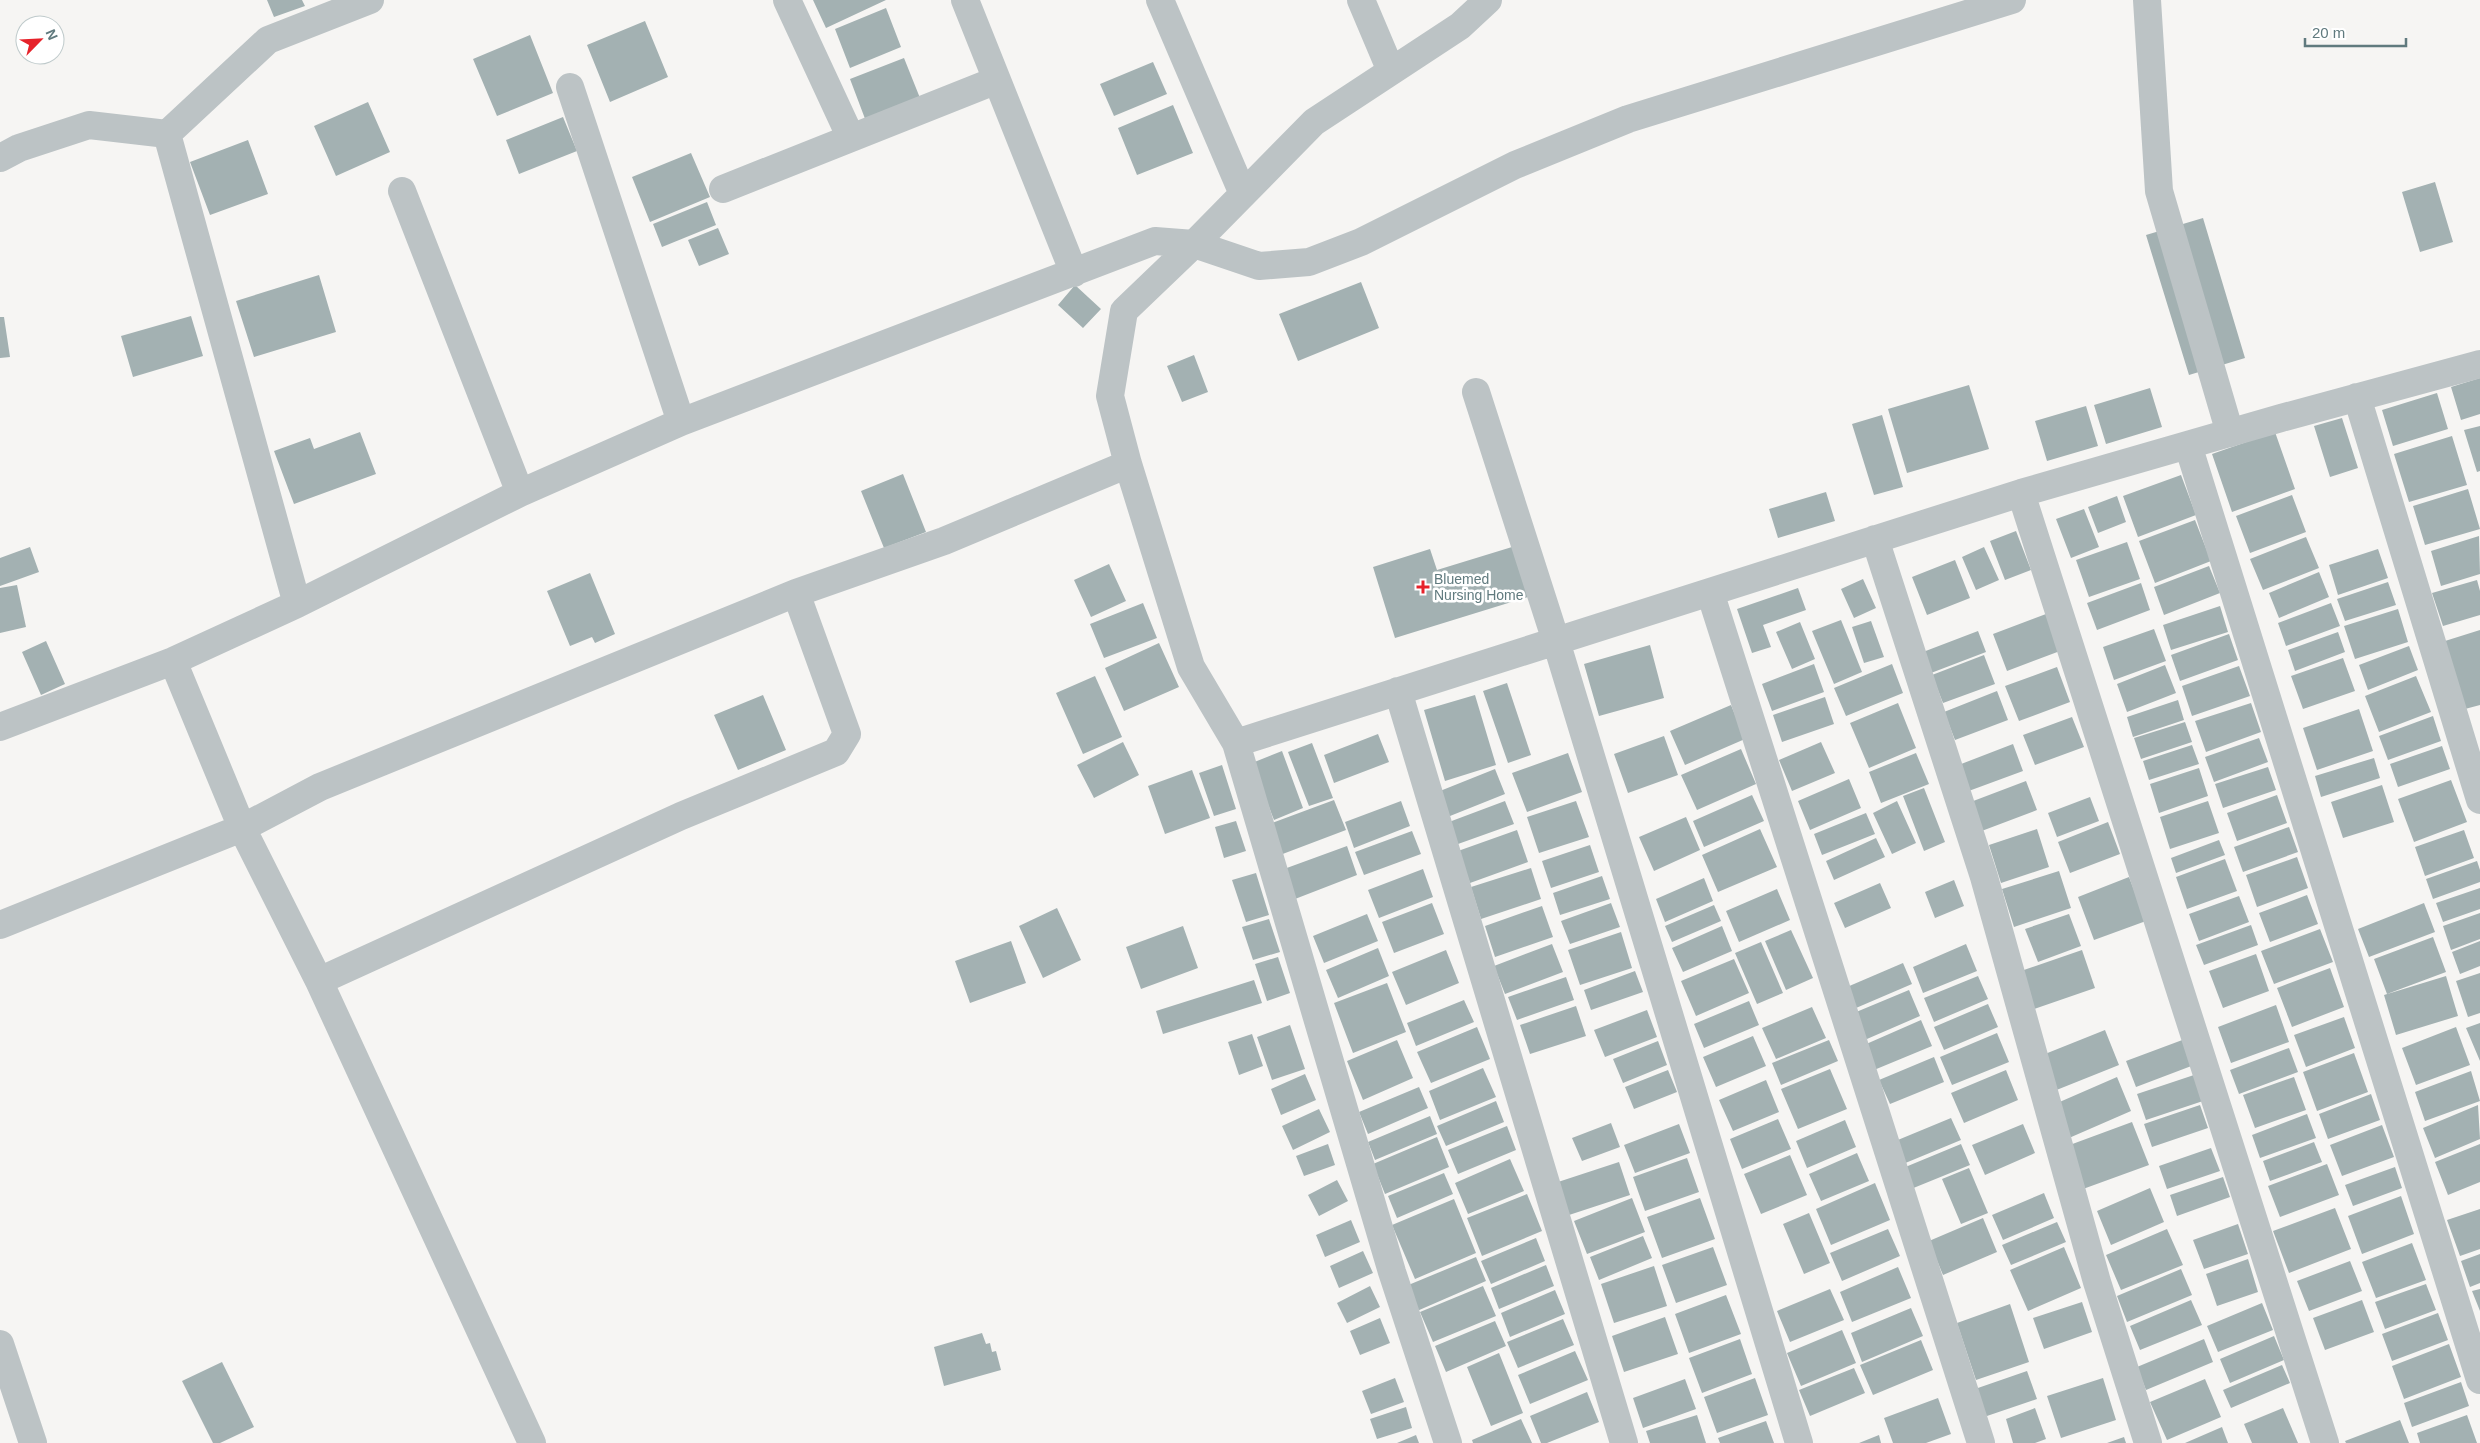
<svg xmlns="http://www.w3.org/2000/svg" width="2480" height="1443" viewBox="0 0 2480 1443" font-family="Helvetica,sans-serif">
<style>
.building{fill:#a3b1b2}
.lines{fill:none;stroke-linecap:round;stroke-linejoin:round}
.minor{stroke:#bcc3c5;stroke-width:28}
.poi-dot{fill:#e6222a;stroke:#fff;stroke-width:2}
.labels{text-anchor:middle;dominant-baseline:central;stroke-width:5;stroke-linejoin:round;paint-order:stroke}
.poi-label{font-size:14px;fill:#607a7e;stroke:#fff;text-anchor:start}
</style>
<rect width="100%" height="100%" fill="#f6f5f3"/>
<path class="building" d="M267,0H302L305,6L274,17Z
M813,0H886L826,28Z
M886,8L901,47L850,68L835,29Z
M645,21L668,77L610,102L587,45Z
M530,35L553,93L497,116L473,59Z
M904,58L922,103L867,124L850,79Z
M1153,62L1167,94L1114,116L1100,84Z
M368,102L390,152L336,176L314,126Z
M1173,105L1193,153L1137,175L1118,128Z
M563,117L577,151L519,174L506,140Z
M248,140L268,194L210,215L190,162Z
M691,153L710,197L650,222L632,177Z
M2435,182L2453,242L2420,252L2402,192Z
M707,202L716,225L662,247L653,224Z
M2203,218L2245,358L2189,375L2146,235Z
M718,228L729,254L699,266L688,240Z
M319,275L336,332L254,357L236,301Z
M1361,282L1379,328L1298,361L1279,314Z
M1075,285L1101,309L1083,328L1058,305Z
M191,316L203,356L133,377L121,336Z
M0,317H4L10,357L0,358Z
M1194,355L1208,392L1182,402L1167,366Z
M2480,378V414L2461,420L2451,387Z
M1969,385L1989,449L1907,473L1888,409Z
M2150,388L2162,427L2106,444L2094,405Z
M2437,393L2448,429L2393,446L2382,410Z
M2086,406L2098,446L2047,461L2035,421Z
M1882,415L1903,487L1874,495L1852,424Z
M2342,418L2358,468L2330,477L2314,426Z
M2480,426V471L2477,472L2464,430Z
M360,432L376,474L294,504L274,451L310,438L314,449Z
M2275,432L2295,489L2232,512L2212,454Z
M2452,436L2467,485L2409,502L2394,454Z
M903,474L926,532L884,548L861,491Z
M2181,475L2196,515L2138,537L2123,496Z
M2468,489L2480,529L2425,545L2413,506Z
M1826,492L1835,521L1778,538L1769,509Z
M2292,495L2306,532L2250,553L2236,516Z
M2117,496L2126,522L2098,533L2088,507Z
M2084,509L2099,547L2071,558L2056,519Z
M2195,520L2211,561L2155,583L2139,541Z
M2016,531L2031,570L2005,580L1990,541Z
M2479,536L2480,574L2441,586L2431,551Z
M2306,537L2319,568L2263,590L2250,559Z
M2127,542L2140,579L2089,597L2076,560Z
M30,547L39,572L0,586V558Z
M1512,547L1528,597L1395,638L1373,567L1430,549L1437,570Z
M1984,547L1999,580L1976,590L1962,557Z
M2378,549L2388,578L2338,595L2329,565Z
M1955,560L1970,598L1927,615L1912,577Z
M1109,564L1126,601L1091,617L1074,580Z
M2209,566L2220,593L2164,615L2154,587Z
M2319,572L2329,597L2279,618L2269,593Z
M590,573L615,634L595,643L592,637L570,646L547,591Z
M1863,579L1876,608L1854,618L1841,589Z
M2477,580L2480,591V615L2443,626L2432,593Z
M2388,582L2396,605L2345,621L2337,599Z
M2141,583L2150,610L2097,630L2087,603Z
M17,585L26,627L0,633V588Z
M1798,588L1806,610L1763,625L1771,647L1752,653L1737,609Z
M1143,603L1157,638L1104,658L1090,624Z
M2331,603L2340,626L2286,646L2278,623Z
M2220,606L2228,632L2171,650L2163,625Z
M2398,609L2408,642L2355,659L2344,626Z
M2046,614L2060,651L2007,671L1993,634Z
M1841,620L1862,672L1834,684L1812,631Z
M1871,621L1884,657L1864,663L1852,627Z
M1800,622L1815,659L1792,669L1776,632Z
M2154,629L2166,661L2114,680L2103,647Z
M2480,630V705L2465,709L2445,641Z
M1978,631L1986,652L1931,673L1923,652Z
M2338,632L2345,652L2295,671L2288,650Z
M2229,634L2238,660L2180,681L2171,655Z
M46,641L65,684L41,695L22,652Z
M1159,643L1179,687L1124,711L1105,668Z
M1650,645L1664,698L1599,716L1584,664Z
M2409,646L2418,670L2368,690L2359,665Z
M1984,655L1995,684L1943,703L1932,675Z
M2343,658L2355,691L2303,709L2291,676Z
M1814,664L1824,692L1772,711L1762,684Z
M1892,664L1903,693L1846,716L1834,688Z
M2165,665L2176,693L2127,712L2117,684Z
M2239,666L2250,696L2192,716L2182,686Z
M2057,667L2070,702L2019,721L2005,686Z
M1095,676L1122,737L1083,754L1056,693Z
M2416,676L2431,712L2379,732L2365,696Z
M1507,683L1531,755L1508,763L1483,691Z
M1997,691L2008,720L1955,740L1944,712Z
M763,695L786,750L738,770L714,715Z
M1475,695L1496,765L1445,781L1424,710Z
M1825,697L1834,724L1782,742L1773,715Z
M2178,700L2184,720L2133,737L2127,717Z
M1898,703L1916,748L1869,768L1850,723Z
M2251,703L2261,732L2206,752L2195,721Z
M1731,705L1745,739L1685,765L1670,731Z
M2359,709L2373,751L2317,770L2303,728Z
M2433,716L2441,741L2388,760L2379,736Z
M2072,717L2084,747L2035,765L2023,735Z
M2185,722L2192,742L2141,759L2134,738Z
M1378,734L1389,762L1334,783L1324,755Z
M1664,736L1678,775L1628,793L1614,754Z
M2259,738L2268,762L2214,782L2205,757Z
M1123,742L1139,775L1094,798L1077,765Z
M1821,742L1835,773L1792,791L1779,760Z
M1312,743L1333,798L1309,806L1288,752Z
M2013,744L2023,771L1966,792L1956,766Z
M2192,745L2199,764L2149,780L2143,761Z
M2442,746L2450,769L2398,787L2390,764Z
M1741,749L1756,784L1697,810L1681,775Z
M1282,751L1303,808L1274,820L1252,763Z
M1568,753L1582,792L1527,812L1512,773Z
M1916,753L1929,784L1881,803L1869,772Z
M2374,758L2380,778L2321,797L2315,776Z
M1222,765L1236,809L1214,816L1199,773Z
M2268,767L2276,790L2223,808L2215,784Z
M2199,768L2208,796L2159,813L2150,784Z
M1495,769L1505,794L1445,818L1435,793Z
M1192,770L1210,818L1165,834L1148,786Z
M1849,779L1861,808L1810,830L1798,801Z
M2451,780L2467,822L2414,842L2398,799Z
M2026,781L2037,810L1979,832L1968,803Z
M2382,785L2394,822L2343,838L2331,802Z
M1924,788L1945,842L1924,851L1903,796Z
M1752,795L1764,821L1704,847L1693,821Z
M2277,795L2287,823L2237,841L2227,813Z
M2090,797L2099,821L2057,837L2048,813Z
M1334,800L1346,830L1280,855L1269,824Z
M1401,801L1410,826L1354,848L1345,822Z
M1505,801L1514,824L1458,844L1449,822Z
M1576,801L1589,837L1539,853L1527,817Z
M1897,801L1916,843L1892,854L1873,813Z
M2208,801L2219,833L2170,849L2160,817Z
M1866,813L1875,834L1822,855L1814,834Z
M1686,817L1700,850L1654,871L1639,837Z
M1236,821L1246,851L1224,858L1215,827Z
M2108,822L2120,854L2070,873L2058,842Z
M2289,827L2298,852L2243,872L2234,847Z
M1760,829L1777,867L1718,892L1702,855Z
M2037,829L2049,867L2001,883L1989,845Z
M1517,830L1528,862L1470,883L1458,851Z
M2464,830L2474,858L2425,876L2415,847Z
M1412,831L1421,854L1364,875L1355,852Z
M1876,838L1885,857L1834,880L1826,861Z
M2219,840L2225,855L2176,873L2171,858Z
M1590,845L1599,872L1551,888L1542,861Z
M1347,846L1357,875L1295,899L1284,869Z
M2297,857L2308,888L2257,907L2246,875Z
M2225,859L2237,891L2187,909L2176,877Z
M2477,861L2480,870V882L2433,899L2426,879Z
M1531,868L1541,899L1481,919L1471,887Z
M1423,869L1433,897L1379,918L1368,890Z
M2059,871L2071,908L2014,927L2002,889Z
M1256,873L1269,915L1246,922L1232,880Z
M1602,876L1610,899L1560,915L1553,893Z
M2129,877L2146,921L2094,940L2078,897Z
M1704,878L1713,901L1665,922L1656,899Z
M1954,880L1964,906L1935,918L1925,892Z
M1880,883L1891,908L1845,928L1834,903Z
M2480,888V909L2443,922L2436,903Z
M1777,889L1790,920L1739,942L1726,911Z
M2307,895L2318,924L2270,942L2259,913Z
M2239,896L2249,922L2199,941L2189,914Z
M1432,903L1444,934L1394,953L1382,922Z
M1611,903L1620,927L1570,944L1561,921Z
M2424,903L2435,932L2369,957L2358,929Z
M1714,905L1721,921L1672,942L1665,926Z
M1542,906L1553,937L1495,957L1485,926Z
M1057,908L1081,960L1043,978L1019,926Z
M2480,913V939L2451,950L2443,926Z
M1367,914L1378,941L1324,963L1313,936Z
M2069,914L2081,946L2038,962L2025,929Z
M1269,919L1280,952L1253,960L1242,927Z
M2251,925L2258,945L2204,965L2196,945Z
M1183,926L1198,968L1141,989L1126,947Z
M1722,926L1732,951L1683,972L1672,948Z
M2320,929L2333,962L2274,984L2261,951Z
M1791,930L1813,978L1786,990L1765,941Z
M1621,932L1632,968L1580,985L1568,950Z
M2433,937L2446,972L2387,994L2374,959Z
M1011,941L1026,983L970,1003L955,961Z
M2480,941V966L2460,974L2452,952Z
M1761,942L1783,993L1757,1004L1735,953Z
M1552,944L1563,972L1505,994L1494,966Z
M1966,944L1977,971L1923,993L1913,967Z
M1378,948L1389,976L1338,998L1326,970Z
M1446,950L1459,983L1406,1005L1392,972Z
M2082,950L2095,988L2031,1010L2018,972Z
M2256,954L2269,991L2223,1008L2209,971Z
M1278,957L1290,993L1267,1001L1255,964Z
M1734,959L1749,993L1696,1016L1681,981Z
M1903,963L1912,984L1849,1011L1840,990Z
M2330,968L2344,1007L2292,1027L2277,988Z
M1635,971L1643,992L1591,1010L1584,990Z
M2480,973V1013L2468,1017L2456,981Z
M1978,976L1988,999L1934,1022L1924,998Z
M2446,976L2458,1016L2396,1035L2384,995Z
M1566,977L1574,1000L1517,1020L1508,997Z
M1254,980L1262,1003L1163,1034L1156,1011Z
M1387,983L1406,1032L1353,1053L1334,1003Z
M1909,990L1920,1016L1860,1042L1849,1015Z
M1464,1000L1474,1022L1416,1046L1407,1023Z
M1749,1001L1759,1025L1704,1048L1694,1024Z
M1988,1004L1998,1027L1944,1050L1934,1027Z
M2276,1005L2289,1042L2231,1063L2218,1027Z
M1576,1006L1586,1036L1530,1054L1520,1025Z
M1812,1007L1826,1038L1776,1059L1762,1028Z
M1647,1010L1657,1037L1605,1057L1594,1030Z
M2344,1017L2355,1048L2306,1067L2294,1035Z
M1921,1020L1932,1046L1874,1070L1864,1045Z
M2480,1023V1061L2466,1028Z
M1290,1025L1305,1069L1272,1080L1257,1037Z
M1477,1027L1490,1059L1431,1083L1417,1052Z
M2456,1027L2470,1065L2416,1085L2402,1048Z
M2105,1030L2119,1065L2054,1091L2040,1056Z
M1997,1033L2009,1062L1952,1085L1940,1057Z
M1252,1034L1263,1066L1239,1075L1228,1042Z
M1753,1036L1766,1066L1716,1087L1703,1057Z
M2185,1039L2194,1065L2136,1087L2126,1061Z
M1397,1040L1413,1078L1363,1100L1347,1061Z
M1829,1040L1838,1061L1781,1085L1772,1063Z
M1658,1041L1667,1065L1623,1083L1613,1059Z
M2289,1048L2298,1072L2239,1094L2230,1070Z
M2354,1053L2368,1092L2317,1111L2303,1072Z
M1934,1057L1944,1082L1890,1104L1879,1080Z
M1483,1068L1496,1097L1440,1120L1429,1091Z
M1830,1069L1847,1109L1798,1129L1781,1089Z
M1668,1070L1677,1092L1634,1109L1625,1087Z
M2006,1070L2018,1100L1964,1123L1951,1093Z
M2471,1071L2480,1101L2425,1121L2415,1092Z
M1305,1074L1316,1100L1281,1115L1271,1089Z
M2194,1075L2203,1101L2146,1120L2137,1094Z
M2117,1077L2131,1111L2069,1138L2055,1104Z
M2294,1077L2306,1110L2255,1128L2243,1095Z
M1766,1080L1779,1112L1733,1131L1719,1100Z
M1419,1087L1428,1108L1368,1134L1359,1112Z
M2371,1094L2380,1120L2328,1139L2319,1114Z
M1496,1101L1504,1122L1446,1146L1437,1126Z
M2200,1105L2208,1128L2152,1147L2144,1124Z
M2478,1105L2480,1139L2435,1158L2423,1128Z
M1319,1109L1330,1132L1293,1150L1282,1126Z
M2307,1114L2316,1138L2260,1158L2252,1135Z
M1430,1116L1437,1134L1375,1160L1368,1142Z
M1951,1118L1961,1140L1903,1164L1893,1142Z
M1778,1119L1791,1149L1742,1169L1730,1139Z
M1845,1120L1856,1147L1807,1168L1796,1141Z
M2132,1122L2149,1165L2083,1189L2067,1146Z
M1611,1123L1620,1147L1582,1161L1572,1138Z
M1679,1124L1690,1153L1635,1173L1624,1145Z
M2023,1124L2035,1153L1985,1175L1972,1145Z
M2382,1125L2394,1157L2342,1176L2330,1145Z
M1507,1126L1516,1150L1458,1174L1448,1150Z
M1437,1137L1449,1167L1385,1194L1373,1164Z
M2314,1142L2322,1162L2270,1181L2263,1161Z
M1328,1144L1335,1165L1304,1176L1296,1156Z
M1961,1144L1970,1165L1911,1189L1903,1168Z
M2480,1144V1182L2448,1195L2435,1162Z
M2211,1148L2220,1171L2167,1189L2159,1166Z
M1857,1153L1869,1181L1821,1201L1809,1174Z
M1790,1155L1807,1195L1761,1214L1744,1174Z
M1687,1158L1699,1192L1645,1211L1633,1177Z
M1510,1159L1524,1191L1468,1214L1455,1183Z
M1619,1162L1630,1195L1569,1215L1558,1182Z
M2327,1164L2339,1195L2280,1217L2268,1186Z
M2395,1167L2402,1188L2353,1206L2345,1185Z
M1969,1168L1988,1213L1961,1224L1942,1179Z
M1444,1173L1453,1194L1397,1218L1388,1196Z
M2223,1177L2230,1197L2177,1216L2170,1195Z
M1337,1180L1348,1201L1319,1216L1308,1195Z
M1875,1183L1890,1220L1831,1245L1816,1209Z
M2150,1188L2164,1222L2111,1245L2097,1211Z
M2044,1193L2054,1218L2003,1240L1992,1215Z
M1527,1194L1542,1231L1482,1256L1467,1218Z
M2401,1196L2414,1234L2362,1254L2348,1216Z
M1632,1198L1645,1232L1587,1254L1574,1221Z
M1700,1198L1715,1239L1662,1258L1647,1217Z
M1454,1199L1476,1253L1415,1279L1392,1225Z
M2335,1208L2351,1249L2289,1273L2273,1231Z
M2480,1209V1249L2460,1256L2447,1220Z
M1809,1213L1830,1263L1804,1274L1783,1224Z
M1983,1218L1997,1252L1943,1275L1929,1241Z
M1351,1220L1360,1242L1325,1257L1316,1235Z
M2057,1222L2066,1242L2011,1265L2002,1245Z
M2238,1224L2248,1254L2204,1269L2193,1240Z
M1888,1229L1900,1256L1842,1281L1830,1253Z
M2167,1229L2183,1265L2121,1290L2106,1255Z
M1643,1236L1652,1258L1599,1280L1590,1257Z
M1536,1238L1545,1261L1491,1284L1481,1261Z
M2412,1243L2426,1280L2376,1298L2362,1262Z
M1713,1247L1727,1285L1676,1303L1662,1265Z
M2064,1247L2081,1288L2028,1311L2010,1270Z
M1363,1251L1373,1273L1339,1288L1330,1266Z
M2480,1254V1283L2470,1287L2461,1261Z
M1476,1257L1486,1281L1417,1311L1406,1286Z
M2248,1259L2258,1292L2217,1306L2206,1274Z
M2350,1261L2362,1291L2309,1311L2297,1281Z
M1546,1265L1554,1286L1499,1309L1491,1288Z
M1654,1266L1667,1306L1614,1323L1601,1284Z
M1898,1267L1911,1298L1852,1322L1840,1292Z
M2181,1269L2192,1295L2127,1322L2117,1296Z
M2426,1284L2436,1310L2385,1329L2375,1302Z
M1370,1286L1380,1307L1347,1323L1337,1303Z
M1483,1286L1496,1316L1433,1342L1420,1312Z
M1830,1289L1844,1320L1790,1342L1777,1311Z
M2480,1289V1311L2472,1291Z
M1555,1290L1565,1314L1510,1337L1501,1313Z
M1726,1295L1741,1334L1689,1353L1675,1314Z
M2191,1300L2202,1325L2140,1350L2130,1326Z
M2362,1300L2374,1332L2325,1350L2313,1318Z
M2082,1302L2092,1332L2044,1349L2033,1318Z
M2262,1303L2273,1330L2218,1352L2207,1326Z
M2010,1304L2029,1362L1976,1380L1957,1323Z
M1911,1308L1923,1336L1862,1362L1851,1333Z
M2438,1313L2448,1340L2392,1361L2382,1334Z
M1665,1317L1678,1354L1624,1372L1612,1336Z
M1380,1318L1390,1343L1360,1355L1350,1331Z
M1563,1319L1574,1345L1518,1368L1507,1342Z
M1495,1321L1506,1346L1446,1372L1435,1346Z
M1842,1330L1856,1363L1801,1386L1787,1353Z
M982,1333L986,1344L990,1343L992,1352L996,1351L1001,1370L944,1386L934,1347Z
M2274,1336L2284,1360L2230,1383L2220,1359Z
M1740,1339L1752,1374L1702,1393L1689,1358Z
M2204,1339L2213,1362L2146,1390L2137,1367Z
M1921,1340L1933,1370L1873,1395L1860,1365Z
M2449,1344L2461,1377L2404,1399L2392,1366Z
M1575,1351L1588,1380L1530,1404L1518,1375Z
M1499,1353L1523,1413L1491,1426L1467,1367Z
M222,1362L254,1427L220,1443H213L182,1381Z
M2282,1365L2290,1383L2231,1408L2223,1390Z
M1854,1368L1865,1393L1810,1416L1799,1390Z
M2027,1371L2037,1399L1984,1417L1975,1389Z
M1395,1378L1404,1402L1371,1414L1362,1391Z
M1755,1378L1768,1415L1717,1433L1704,1397Z
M2103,1378L2116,1420L2061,1438L2047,1396Z
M1685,1379L1696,1409L1643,1428L1633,1398Z
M2205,1379L2221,1417L2167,1440L2150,1402Z
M2461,1382L2469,1406L2412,1427L2404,1403Z
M1587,1392L1599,1422L1547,1443H1541L1530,1416Z
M1938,1398L1951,1434L1926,1443H1893L1884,1418Z
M1406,1407L1412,1428L1377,1439L1370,1419Z
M2035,1408L2046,1439L2035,1443H2013L2006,1419Z
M2283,1408L2298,1443H2252L2244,1424Z
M1697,1415L1706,1443H1650L1646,1431Z
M2467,1415L2477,1443H2420L2417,1433Z
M1521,1419L1532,1443H1473L1472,1440Z
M2400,1420L2409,1443H2346L2345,1441Z
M1766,1421L1774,1443H1720L1718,1438Z
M2222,1427L2228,1443H2185Z
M1416,1435L1419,1443H1397Z
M1879,1435L1881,1443H1859Z
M2124,1437L2126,1443H2107Z"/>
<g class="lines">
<path class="minor" d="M787,0L851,138
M965,0L1074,273
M1160,0L1243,194
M1361,0L1391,71
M2147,0L2159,191L2230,433
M570,87L681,422
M167,134L268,40L370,0
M0,158L19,148L89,125L167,134L297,604
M723,189L997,80
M402,191L520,493
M1476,392L1556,641L1799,1443
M2357,397L2480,800
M2188,445L2480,1380
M2021,493L2325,1443
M1875,539L1984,877L2097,1282L2148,1443
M1710,592L1981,1443
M173,661L242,828L319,981L681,816L836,752L847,734L796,593
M1398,691L1624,1443
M0,727L173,661L297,604L520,493L681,422L1155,241L1194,244L1259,266L1309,262L1361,242L1515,165L1628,119L2012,0
M1236,743L2021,493L2281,418L2480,364
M0,925L242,828L320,787L796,593L944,541L1128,464
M319,981L532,1443
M0,1344L33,1443
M1448,1443L1392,1272L1236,743L1191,667L1128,464L1110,396L1124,311L1194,244L1314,122L1460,26L1488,0"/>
</g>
<path class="poi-dot" d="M1420.5 579.5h5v5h5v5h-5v5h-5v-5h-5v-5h5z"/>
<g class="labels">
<g class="poi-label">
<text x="1434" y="579">Bluemed<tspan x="1434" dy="16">Nursing Home</tspan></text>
</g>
</g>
<g transform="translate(40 40) rotate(66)"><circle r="24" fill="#ffffff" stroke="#bfcacb"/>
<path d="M0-4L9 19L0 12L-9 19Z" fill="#e6222a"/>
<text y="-8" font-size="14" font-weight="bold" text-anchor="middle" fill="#607a7e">N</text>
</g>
<path d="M2305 38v8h101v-8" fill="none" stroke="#607a7e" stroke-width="2.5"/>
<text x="2312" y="38" font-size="15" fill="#607a7e" stroke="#ffffff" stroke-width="4" paint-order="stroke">20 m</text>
</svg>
